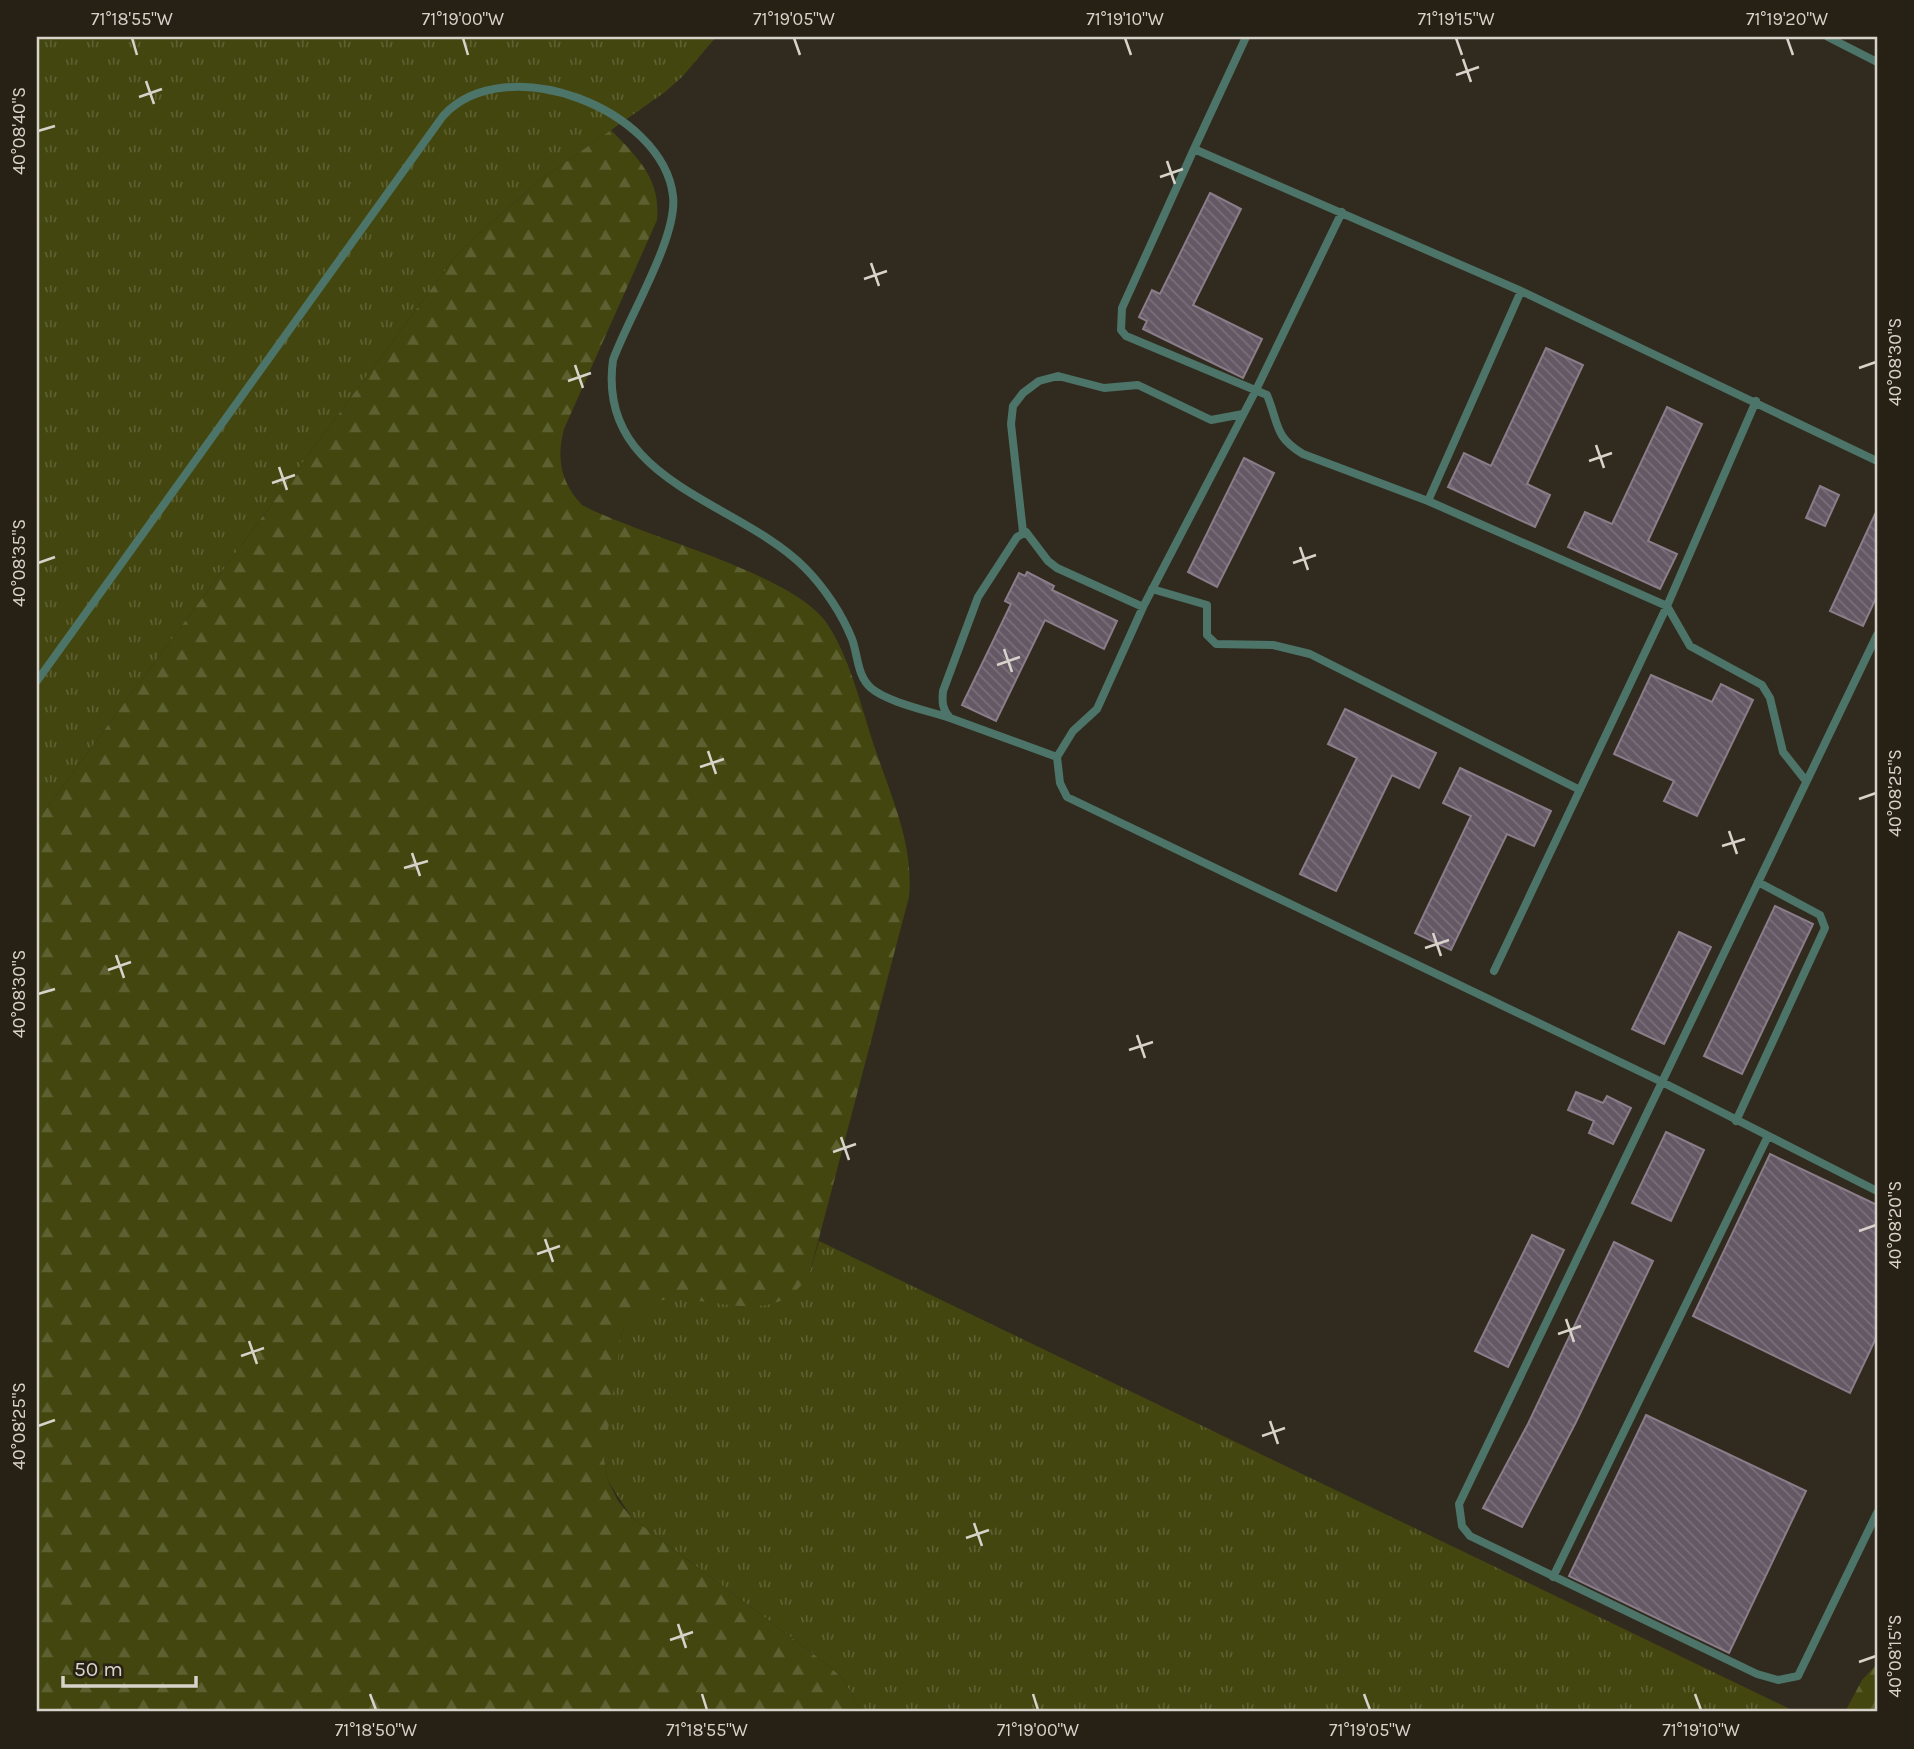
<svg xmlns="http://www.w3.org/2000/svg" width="1914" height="1749" viewBox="0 0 1914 1749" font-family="Karla,sans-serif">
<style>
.grass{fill:url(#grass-tufts)}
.forest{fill:url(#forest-firs)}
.building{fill:url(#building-back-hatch);stroke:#8a7d89;stroke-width:2}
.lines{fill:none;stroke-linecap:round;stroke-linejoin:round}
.lane{stroke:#4d7468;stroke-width:8}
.ticks{fill:none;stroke:#d7d3cb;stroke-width:2.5}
.neatline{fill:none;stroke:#d7d3cb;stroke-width:2.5}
.ticks-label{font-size:18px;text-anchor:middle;fill:#d7d3cb}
</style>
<defs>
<pattern id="grass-tufts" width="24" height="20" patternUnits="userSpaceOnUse" patternTransform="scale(1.75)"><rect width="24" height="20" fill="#43460e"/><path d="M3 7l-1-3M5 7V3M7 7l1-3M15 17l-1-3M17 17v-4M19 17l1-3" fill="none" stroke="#5d6030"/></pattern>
<pattern id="forest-firs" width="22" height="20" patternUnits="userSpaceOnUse" patternTransform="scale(1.75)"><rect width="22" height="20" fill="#43460e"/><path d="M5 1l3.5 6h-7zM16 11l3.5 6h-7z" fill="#5d6030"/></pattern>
<pattern id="building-back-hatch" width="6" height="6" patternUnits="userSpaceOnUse" patternTransform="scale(1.75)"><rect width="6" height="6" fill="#645864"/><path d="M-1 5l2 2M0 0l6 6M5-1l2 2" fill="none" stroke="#796f79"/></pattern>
</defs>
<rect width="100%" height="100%" fill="#312b1f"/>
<path class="grass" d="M37,37H716L683,76L665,92L536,183L458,253L37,821Z
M819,1241L1796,1712H862L843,1679L828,1665L632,1518L608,1481L604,1459L605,1438L621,1335L628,1319L640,1307L656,1300L810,1272Z"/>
<path class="forest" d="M611,130C638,158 661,179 657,220L564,429C556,459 561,483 582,505C642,537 795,573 828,625C852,662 862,712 877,754C893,801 914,847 909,897L810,1272C766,1355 656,1250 621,1335L604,1459L608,1481L618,1501L632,1518L828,1665L843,1679L862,1712H37V821L458,253L536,183Z
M1877,1664V1712H1845L1862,1680Z"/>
<path class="building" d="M1210,193L1241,209L1193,305L1262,339L1243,378L1143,329L1147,321L1139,317L1152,290L1160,294Z
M1546,348L1583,365L1527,484L1550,495L1535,527L1448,487L1464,453L1491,466Z
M1667,407L1702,424L1648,541L1677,554L1660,589L1568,547L1585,512L1612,524Z
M1244,458L1274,473L1217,587L1188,572Z
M1820,486L1839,495L1825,526L1806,518Z
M1877,510V596L1863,626L1830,611Z
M1027,572L1054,586L1052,590L1117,621L1104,649L1045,620L996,721L962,705L1011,604L1005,601L1019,573L1025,576Z
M1651,675L1712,702L1721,684L1753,700L1697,816L1664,801L1674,781L1614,754Z
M1345,709L1436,753L1419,788L1392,775L1336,891L1300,874L1357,758L1328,744Z
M1460,768L1551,811L1534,846L1507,834L1451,950L1415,933L1471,816L1443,803Z
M1775,906L1813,924L1742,1074L1704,1056Z
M1679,932L1711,947L1664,1044L1632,1029Z
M1576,1092L1603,1103L1607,1096L1631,1108L1613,1144L1589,1133L1594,1121L1568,1110Z
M1666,1132L1704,1150L1671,1221L1632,1203Z
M1770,1154L1877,1205V1336L1850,1393L1693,1316Z
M1532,1235L1564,1250L1508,1367L1475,1351Z
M1614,1242L1653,1261L1576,1422L1522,1527L1483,1508L1528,1424Z
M1646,1415L1806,1491L1729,1653L1569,1576Z"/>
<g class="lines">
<path class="lane" d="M1828,37L1877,62
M1194,149L1246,37
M1342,212L1256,390L1143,607L1097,709L1073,731L1057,757L1060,783L1067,797L1664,1083L1877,1191
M1428,501L1521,291
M1023,532L1011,424L1013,406L1023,393L1039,381L1058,376L1104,388L1138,385L1211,420L1243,414
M1152,589L1207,605V635L1216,644L1273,645L1310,654L1580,790
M1877,635L1459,1504L1462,1526L1470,1536L1757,1674L1778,1680L1798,1676L1877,1513
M37,681L443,116C505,48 663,109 673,196C678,237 628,318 613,360C596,483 738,500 805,568C824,587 842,614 852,639C858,655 857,676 871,688C887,702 929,711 950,718
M1057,757L950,718C942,709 942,702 943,691L978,597L1017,537L1026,532L1048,561L1057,568L1143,607
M1806,781L1783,752L1770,698L1762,685L1690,646L1667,606L1428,501L1303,454C1274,437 1279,424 1267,395L1126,336L1121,330L1122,308L1194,149L1521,291L1877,461
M1494,971L1667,606L1756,401
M1736,1121L1825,928L1820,915L1758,882
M1553,1577L1768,1136"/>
</g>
<path class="ticks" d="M132,38L137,55M463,38L468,55M794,38L800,55M1125,38L1131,55M1456,38L1462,55M1787,38L1793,55M1463,59L1471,82M1456,75L1479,67M146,81L154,104M139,97L162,89M38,131L55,126M1167,161L1175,184M1160,177L1183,169M871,263L879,286M864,279L887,271M575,365L583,388M1859,368L1876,362M568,381L591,373M1596,445L1604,468M1589,461L1612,453M279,467L287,490M272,483L295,475M1300,547L1308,570M38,563L55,557M1293,563L1316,555M1004,649L1012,672M997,665L1020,657M708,751L716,774M700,767L724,759M1859,799L1876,793M1729,831L1737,854M1722,846L1745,839M412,853L420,876M404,868L428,861M1433,933L1441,956M1425,948L1449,940M116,955L124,978M108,970L131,962M38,994L55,989M1137,1035L1145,1058M1129,1050L1153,1042M841,1137L849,1160M833,1152L856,1144M1859,1231L1876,1225M545,1239L553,1262M537,1254L560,1246M1566,1319L1574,1342M1558,1334L1581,1326M249,1341L257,1364M241,1356L264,1348M1270,1421L1278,1444M38,1426L55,1420M1262,1436L1285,1428M974,1523L982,1546M966,1538L989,1530M678,1624L686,1648M670,1640L693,1632M1859,1662L1876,1656M370,1694L376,1710M702,1694L707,1710M1033,1694L1038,1710M1364,1694L1370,1710M1695,1694L1701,1710"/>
<rect width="1914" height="1749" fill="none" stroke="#272115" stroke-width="77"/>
<path d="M63 1676v10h133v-10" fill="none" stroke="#d7d3cb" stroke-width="3.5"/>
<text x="74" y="1676" font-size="21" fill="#d7d3cb" stroke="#272115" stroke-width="5" paint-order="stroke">50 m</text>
<rect x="38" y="38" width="1838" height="1672" class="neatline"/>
<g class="ticks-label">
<text x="132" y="25">71°18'55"W</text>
<text x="463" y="25">71°19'00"W</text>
<text x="794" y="25">71°19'05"W</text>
<text x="1125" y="25">71°19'10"W</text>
<text x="1456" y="25">71°19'15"W</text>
<text x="1787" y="25">71°19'20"W</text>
<text transform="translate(19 131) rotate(-90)" y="6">40°08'40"S</text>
<text transform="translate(1895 362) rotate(-90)" y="6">40°08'30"S</text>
<text transform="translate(19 563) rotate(-90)" y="6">40°08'35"S</text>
<text transform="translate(1895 793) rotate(-90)" y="6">40°08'25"S</text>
<text transform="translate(19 994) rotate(-90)" y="6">40°08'30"S</text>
<text transform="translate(1895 1225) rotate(-90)" y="6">40°08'20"S</text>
<text transform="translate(19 1426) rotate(-90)" y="6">40°08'25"S</text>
<text transform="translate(1895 1656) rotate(-90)" y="6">40°08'15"S</text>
<text x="376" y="1736">71°18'50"W</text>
<text x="707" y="1736">71°18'55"W</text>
<text x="1038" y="1736">71°19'00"W</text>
<text x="1370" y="1736">71°19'05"W</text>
<text x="1701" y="1736">71°19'10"W</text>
</g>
</svg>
